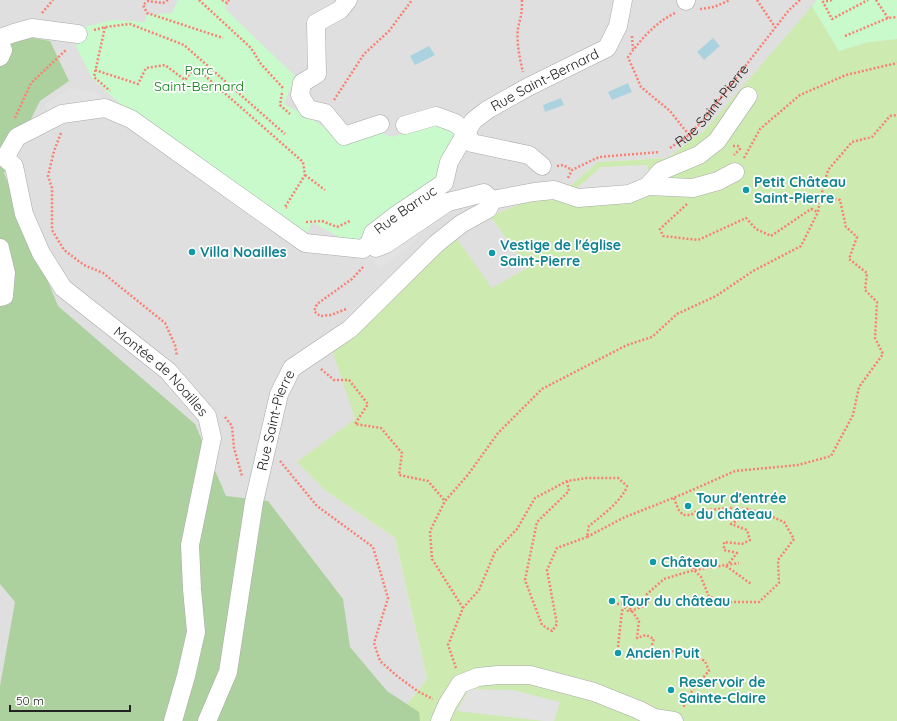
<svg xmlns="http://www.w3.org/2000/svg" width="897" height="721" viewBox="0 0 897 721" font-family="Quicksand,sans-serif">
<style>
.residential{fill:#e0dfdf}
.grass{fill:#cdebb0}
.forest{fill:#add19e}
.park{fill:#c8facc}
.parking{fill:#e2e2e2}
.water{fill:#aad3df}
.lines{fill:none;stroke-linecap:round;stroke-linejoin:round}
.minor-casing{stroke:#a9a9a9;stroke-width:19}
.path{stroke:#fa8072;stroke-width:2.5;stroke-dasharray:2 2;stroke-linecap:butt}
.minor{stroke:#fff;stroke-width:18}
.culture-dot{fill:#0f9aa8;stroke:#fff;stroke-width:1.5}
.labels{text-anchor:middle;dominant-baseline:central;stroke-width:3.5;stroke-linejoin:round;paint-order:stroke}
.park-label{font-size:14px;fill:#0c8416;stroke:#fff}
.street-label{font-size:14px;fill:#222;stroke:#fff}
.culture-label{font-size:14px;font-weight:bold;fill:#0d838f;stroke:#fff;text-anchor:start}
</style>
<rect width="100%" height="100%" fill="#f2efe9"/>
<path class="residential" d="M0,0H897V79L705,130L667,158L599,162L557,197L490,216L527,268L492,289L457,239L355,419L326,491L395,538L427,679L393,721H0Z"/>
<path class="grass" d="M812,6L839,51L868,42L897,39V721H393L427,679L395,538L326,491L297,462L355,419L332,350L441,250L457,239L492,288L527,268L490,216L539,197H557L598,162L667,158L705,130Z"/>
<path class="forest" d="M22,36L50,41L69,81L40,101L4,173L58,306L195,424L226,496L268,501L343,599L350,647L387,691L419,712L420,721H0V686L15,602L0,584V38Z"/>
<path class="park" d="M178,0H225L226,10L295,76L284,104L314,120L343,141L378,132L392,137L423,127L451,124L461,134L442,181L400,206L352,244L312,222L306,237L129,112L92,78L76,46L80,28L113,20L145,22L147,15L172,13Z
M817,0H897V39L868,42L839,51L812,6Z"/>
<path class="parking" d="M71,88L96,92L105,98V108L47,115L45,104Z
M648,165V186L578,198L577,188L601,167Z
M446,190L449,210L428,227L407,249L379,270L370,258L376,248L379,238Z
M469,689L513,690L560,702L554,721H544L457,711Z"/>
<path class="water" d="M713,38L720,46L704,60L697,52Z
M429,46L435,55L415,65L410,56Z
M628,83L632,92L612,100L608,92Z
M561,98L564,105L545,112L543,105Z"/>
<g class="lines">
<g class="minor-casing">
<g id="minor">
<path d="M348,0L340,10L316,23L317,74L302,83L300,95L308,109L325,113L344,136L380,124"/>
<path d="M686,1V0"/>
<path d="M0,38L14,33L32,28L78,34"/>
<path d="M0,43L3,50L0,57"/>
<path d="M405,125L436,116L455,123L466,132L472,143L529,155L542,166"/>
<path id="s2" d="M5,158L14,166L24,214L41,253L63,288L168,371L207,416L212,438L190,545L192,589L196,632L186,676L173,721"/>
<path d="M5,158L17,137L62,114L105,108L131,119L305,243L363,249L369,244"/>
<path d="M648,186L661,171L699,155L717,141L748,96"/>
<path id="s3" d="M492,200L484,193L448,202L386,244L376,248L369,244L373,233L395,216L444,183L449,162L473,121L487,110L528,87L607,48L618,26L623,0"/>
<path d="M492,200L534,192L554,190L578,198L629,194L648,186L693,188L718,181L735,172"/>
<path d="M0,248L6,273L4,296L0,297"/>
<path id="s4" d="M207,721L228,672L254,502L279,394L292,368L350,329L436,244L461,224L488,209L492,200"/>
<path d="M440,721L447,705L460,684L478,677L498,675H530L594,692L639,710L654,718L674,721"/>
</g>
</g>
<g class="path">
<path d="M168,0L163,3L148,1L143,5L147,13L223,38"/>
<path d="M199,0L251,48L261,64L283,88"/>
<path d="M222,0L227,3L229,0"/>
<path d="M522,0C522,13 521,16 518,28C516,41 520,60 523,72"/>
<path d="M757,0L775,27"/>
<path d="M832,0L823,2L832,19L868,0"/>
<path d="M876,0L888,18"/>
<path d="M700,9L714,7L730,0"/>
<path d="M42,13L53,0"/>
<path d="M675,13C655,23 641,39 628,57L641,87L670,111L689,135"/>
<path d="M105,27L94,77L110,91"/>
<path d="M94,30L105,27L130,24L184,45L285,134"/>
<path d="M632,36L633,49"/>
<path d="M845,36L888,18L897,17"/>
<path d="M95,70L138,84L146,68L165,65L185,80L195,67L303,162L305,175L285,207L287,208"/>
<path d="M282,93L280,105L290,114"/>
<path d="M334,100L364,54L389,31L412,0"/>
<path d="M15,118L31,83L66,50"/>
<path d="M61,133L54,151L48,176L52,188V230L64,250L84,265L103,273L165,323L175,345L177,356"/>
<path d="M733,146H738L740,149L734,155"/>
<path id="s1" d="M670,148L689,135L704,119L789,10L800,0"/>
<path d="M744,158L760,129L800,95L846,75L897,63"/>
<path d="M557,166L563,165L572,170"/>
<path d="M305,175L325,190"/>
<path d="M568,178L572,170L599,157L660,152"/>
<path d="M687,204L660,229L663,236L698,240L746,218L756,229L771,236L811,209L818,212"/>
<path d="M306,222L322,221L337,227"/>
<path d="M337,227L350,221"/>
<path d="M346,309L331,315L320,316L314,311L317,304L352,279L364,266"/>
<path d="M321,369L334,380H349L368,404L355,424L381,428L402,453L399,475L428,481L445,501"/>
<path d="M225,417L232,426L234,448L242,476"/>
<path d="M280,461L317,506L373,547L388,598L374,643L380,661L397,676L419,692L433,699"/>
<path d="M567,481L569,491L537,522L525,580L542,625L552,631L557,624L547,570L557,548L587,537"/>
<path d="M674,498L678,509L683,515H691L697,511L729,508L748,509L768,515L784,522L794,539L778,560L779,583L759,602H731L709,597L701,577L694,570L690,556"/>
<path d="M729,563L737,553L724,550V542L742,544L750,540L747,530L731,524L747,515L748,509"/>
<path d="M726,566L751,584"/>
<path d="M617,604H622"/>
<path d="M622,604L627,594L630,596L627,604L639,621L637,638L646,635L654,639L649,653L657,657L670,651L687,652L705,661L709,671L693,689L684,706L682,708"/>
<path d="M622,604L629,612L648,604L647,594L664,579L694,570L739,563"/>
<path d="M463,608L432,559L430,531L445,501L467,476L498,433L542,389L627,345L652,337L677,314L716,296L753,271L801,246L818,212L821,196L828,170L852,142L872,137L890,116L897,115"/>
<path d="M618,647L622,611L627,604"/>
<path d="M456,668L448,645L463,608L479,590L495,552L517,529L535,498L567,481L587,478H618L627,486C623,500 600,517 589,526L587,537L623,518L683,494L735,471L798,465L831,456L853,415L859,387L883,354L875,338L877,302L865,290L867,273L849,259L857,237L846,227L840,200L821,196"/>
</g>
<use href="#minor" class="minor"/>
</g>
<g class="culture-dot">
<circle cx="746" cy="190" r="4"/>
<circle cx="192" cy="252" r="4"/>
<circle cx="492" cy="253" r="4"/>
<circle cx="688" cy="506" r="4"/>
<circle cx="653" cy="562" r="4"/>
<circle cx="612" cy="601" r="4"/>
<circle cx="618" cy="653" r="4"/>
<circle cx="671" cy="690" r="4"/>
</g>
<g class="labels">
<g class="park-label">
<text x="199" y="70">Parc<tspan x="199" dy="16">Saint-Bernard</tspan></text>
</g>
<g class="street-label">
<text stroke="none"><textPath href="#s3" startOffset="392">Rue Saint-Bernard</textPath></text>
<text stroke="none"><textPath href="#s1" startOffset="60">Rue Saint-Pierre</textPath></text>
<text stroke="none"><textPath href="#s3" startOffset="193">Rue Barruc</textPath></text>
<text stroke="none"><textPath href="#s2" startOffset="274">Montée de Noailles</textPath></text>
<text stroke="none"><textPath href="#s4" startOffset="310">Rue Saint-Pierre</textPath></text>
</g>
<g class="culture-label">
<text x="754" y="182">Petit Château<tspan x="754" dy="16">Saint-Pierre</tspan></text>
<text x="500" y="245">Vestige de l'église<tspan x="500" dy="16">Saint-Pierre</tspan></text>
<text x="200" y="252">Villa Noailles</text>
<text x="696" y="498">Tour d'entrée<tspan x="696" dy="16">du château</tspan></text>
<text x="661" y="562">Château</text>
<text x="620" y="601">Tour du château</text>
<text x="626" y="653">Ancien Puit</text>
<text x="679" y="682">Reservoir de<tspan x="679" dy="16">Sainte-Claire</tspan></text>
</g>
</g>
<path d="M10 705v6h120v-6" fill="none" stroke="#222222" stroke-width="2"/>
<text x="16" y="705" font-size="12" fill="#222222" stroke="#ffffff" stroke-width="3" paint-order="stroke">50 m</text>
</svg>
